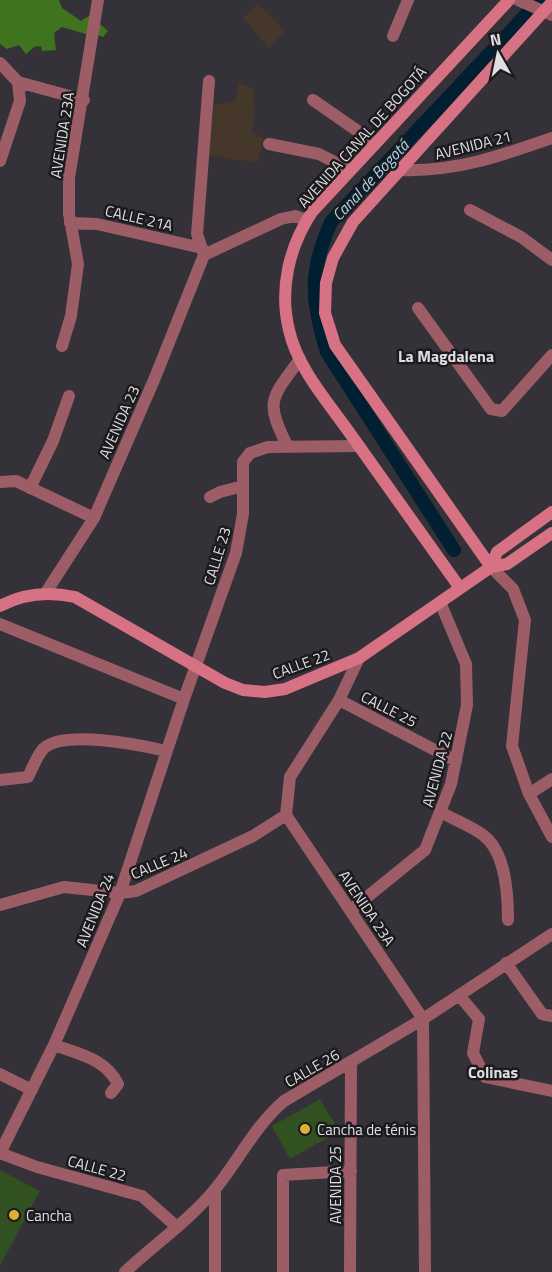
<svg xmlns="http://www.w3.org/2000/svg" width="552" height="1272" viewBox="0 0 552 1272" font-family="'Titillium Web',sans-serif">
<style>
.industrial{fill:#453729}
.green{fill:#325121}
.forest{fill:#40731e}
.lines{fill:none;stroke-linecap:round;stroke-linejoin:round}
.canal{stroke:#002031;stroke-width:14}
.street{stroke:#9c5d67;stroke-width:12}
.secondary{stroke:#d77284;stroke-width:12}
.poi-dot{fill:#ddb233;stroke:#1b1a1d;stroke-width:2}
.labels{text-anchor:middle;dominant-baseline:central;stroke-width:5;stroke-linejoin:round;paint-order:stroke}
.street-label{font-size:15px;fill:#e0dee3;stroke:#1b1a1d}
.poi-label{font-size:15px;fill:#e0dee3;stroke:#1b1a1d;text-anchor:start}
.water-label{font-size:16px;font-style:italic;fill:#a6d6f2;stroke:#1b1a1d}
.neighbourhood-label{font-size:16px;font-weight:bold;fill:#e0dee3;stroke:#1b1a1d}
</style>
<rect width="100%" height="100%" fill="#343138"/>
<path class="industrial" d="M258,3L285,31L269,48L243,18Z
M239,83L253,88L255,113L252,133L264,138L257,163L208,155L214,105L235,102Z"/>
<path class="green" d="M320,1099L339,1131L290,1159L272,1126Z
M0,1170L40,1191L0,1266Z"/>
<path class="forest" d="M0,0H59L62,8L81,21L90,15L108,31L103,37L95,34L85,48L86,34L62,27L54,33L56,50L42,51L41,46L34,47L26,54L19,45L7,49L0,44Z"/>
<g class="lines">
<path class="canal" d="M454,550L327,352C311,301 309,271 331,222L540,0"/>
<path class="street" d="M518,0L552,15
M393,36L408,0
M0,63L18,82L84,100
M313,100L375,143
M269,144L319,154L350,170
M0,161L20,101L18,82
M400,170C455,172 501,156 552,138
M470,210L521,237L552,260
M70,223L97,224L202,248
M204,255L281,219L295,216L306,220
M418,308L491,409L502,411L552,355
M62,346L71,316L78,264L69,214V178L98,0
M287,445C264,400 272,398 300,359
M0,482L16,481L94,518
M30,488L53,441L69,396
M210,497L220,492L243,486
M491,567L513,589L525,620L512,746L529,794L552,837
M45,594L94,518L154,380L204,255L197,234L209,81
M0,624L184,699
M339,700L456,761
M0,780L28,777C32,769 37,756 43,749C63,729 141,745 166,751
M529,794L552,779
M441,812C454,820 471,826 483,835C506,852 508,894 508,920
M286,815L423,1019L425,1272
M286,815L290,777L339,700L359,658
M0,905L64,887L120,893L136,891L253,836L286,815
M351,910L425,850L451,784L467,705L466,664L440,602
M506,963L542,1014L552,1016
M459,995L479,1019L473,1053L485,1077L552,1091
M54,1045C79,1054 106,1059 118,1084L111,1093
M0,1074L32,1090
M0,1153L54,1045L120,893L184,699L236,553L243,514V462L250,453L268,447L359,446
M0,1153L37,1167L142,1196L177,1227
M215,1189V1272
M125,1272C155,1244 190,1220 216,1188C239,1159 256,1125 284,1101L423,1019L552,934
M283,1272V1175L351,1171
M350,1272L351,1062"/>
<path class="secondary" d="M491,567L335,345L325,313L326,283L333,258L353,222L552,2
M491,567L497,552L552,512
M460,588C423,536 386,484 349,432C327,401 297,367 289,330C279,289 289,247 312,212L509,0
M0,606C24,593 48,591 75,597L225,683L243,690L265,692L285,689L359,658L491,567L507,564L552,533"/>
</g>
<g class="poi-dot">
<circle cx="305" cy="1129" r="6"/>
<circle cx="14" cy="1215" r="6"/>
</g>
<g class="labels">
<g class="street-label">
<text transform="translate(62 135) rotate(-81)">AVENIDA 23A</text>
<text transform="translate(362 137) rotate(-48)">AVENIDA CANAL DE BOGOTÁ</text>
<text transform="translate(473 145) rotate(-14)">AVENIDA 21</text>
<text transform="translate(139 218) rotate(13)">CALLE 21A</text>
<text transform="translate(119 422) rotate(-66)">AVENIDA 23</text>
<text transform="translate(217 556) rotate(-73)">CALLE 23</text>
<text transform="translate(301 664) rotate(-20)">CALLE 22</text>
<text transform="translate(389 709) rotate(27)">CALLE 25</text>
<text transform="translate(437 769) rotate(-75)">AVENIDA 22</text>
<text transform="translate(159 863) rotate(-23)">CALLE 24</text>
<text transform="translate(367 908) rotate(56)">AVENIDA 23A</text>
<text transform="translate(95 910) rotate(-68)">AVENIDA 24</text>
<text transform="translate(312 1068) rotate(-30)">CALLE 26</text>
<text transform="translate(97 1168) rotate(15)">CALLE 22</text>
<text transform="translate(335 1185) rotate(-90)">AVENIDA 25</text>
</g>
<g class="poi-label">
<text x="317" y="1129">Cancha de ténis</text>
<text x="26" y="1215">Cancha</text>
</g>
<g class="water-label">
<text transform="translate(370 180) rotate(-47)">Canal de Bogotá</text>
</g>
<g class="neighbourhood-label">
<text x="446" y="356">La Magdalena</text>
<text x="493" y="1072">Colinas</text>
</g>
</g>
<g transform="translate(498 54) rotate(351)" stroke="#1b1a1d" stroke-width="4.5" paint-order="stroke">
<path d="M0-4.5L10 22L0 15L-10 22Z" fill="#e0dee3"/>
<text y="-9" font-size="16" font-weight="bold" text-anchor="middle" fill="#e0dee3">N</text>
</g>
</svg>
